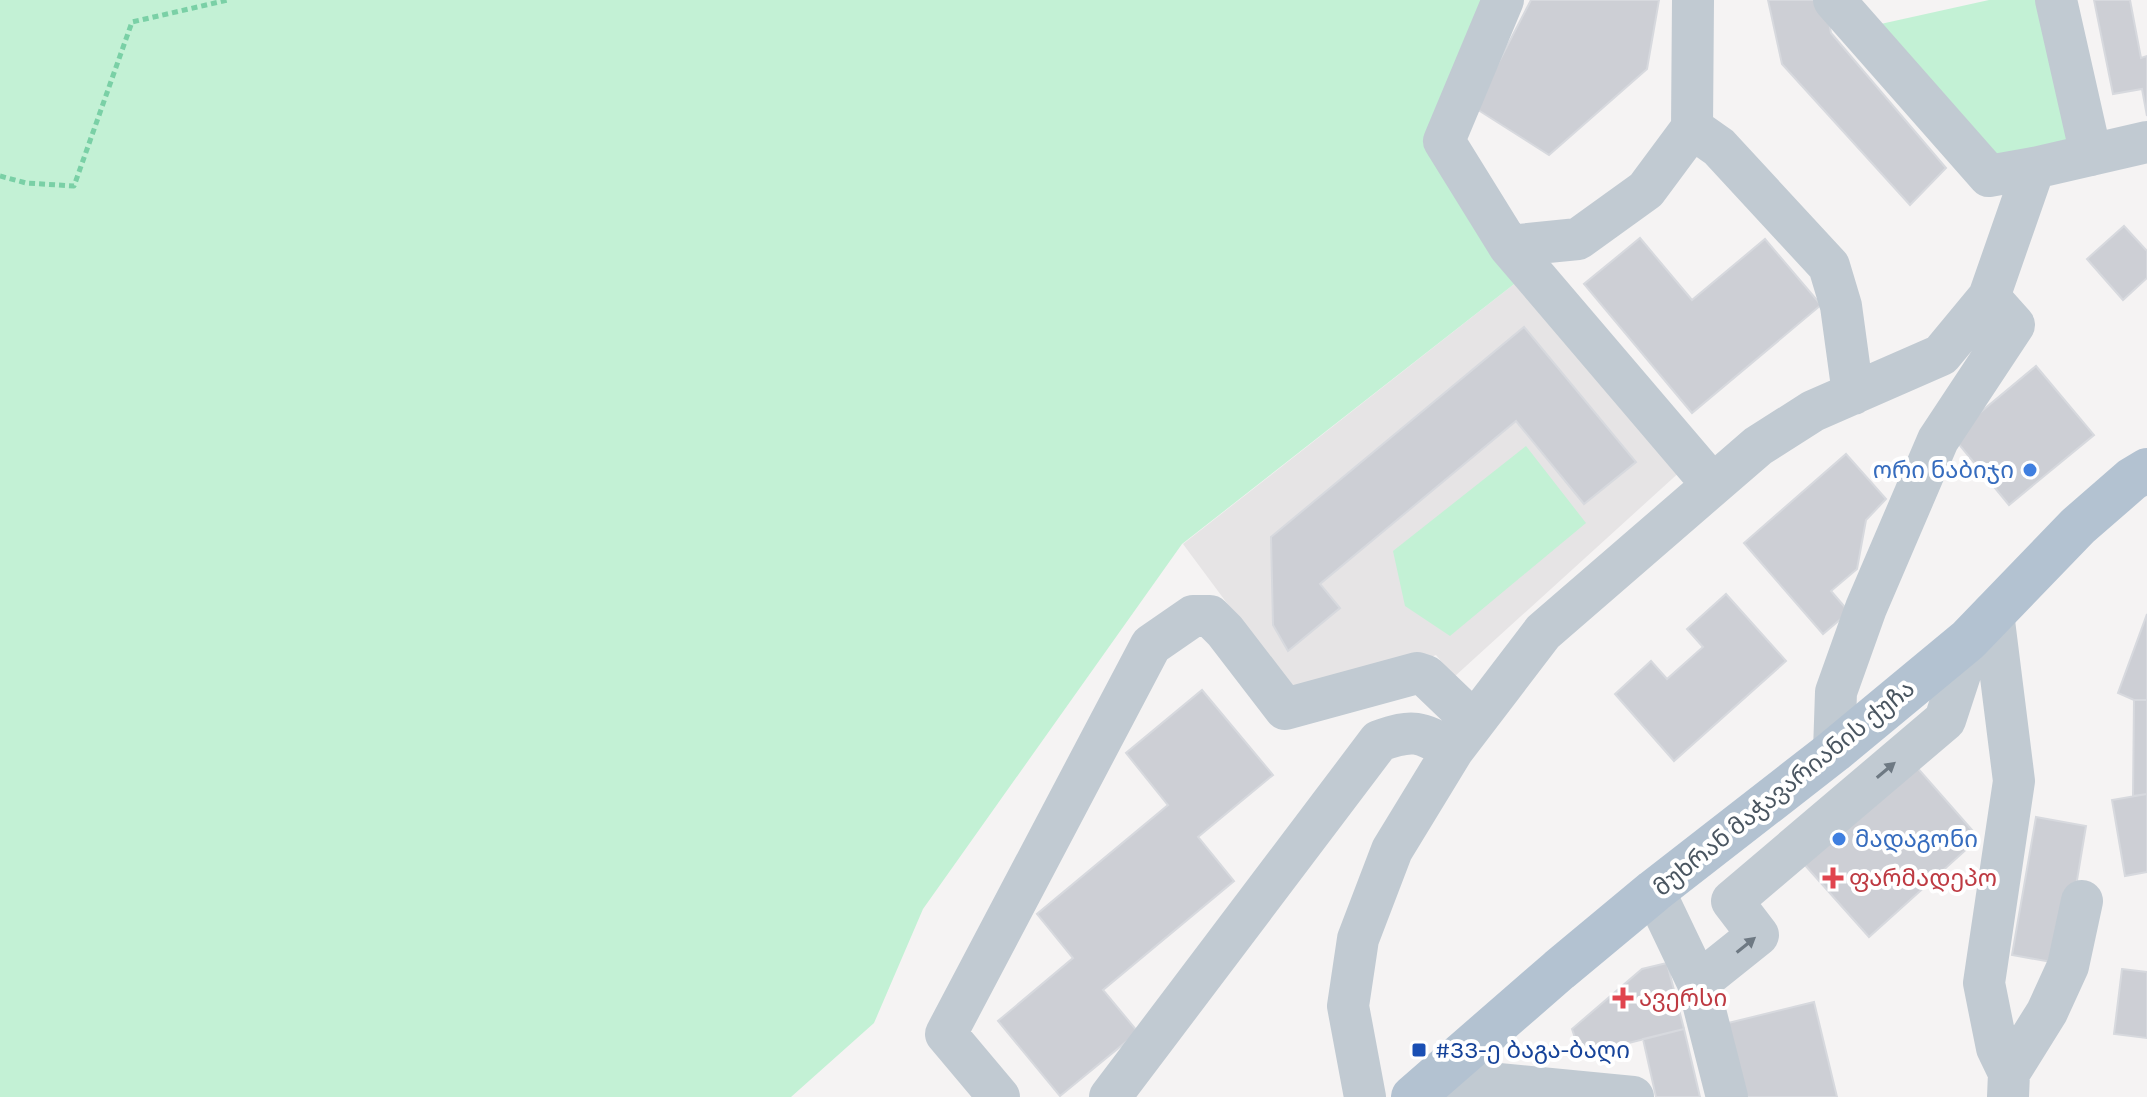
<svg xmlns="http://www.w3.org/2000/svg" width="2147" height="1097" viewBox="0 0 2147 1097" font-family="Karla,'Noto Sans Georgian',sans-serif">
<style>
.education{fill:#e6e4e5}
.green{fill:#c3f1d5}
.building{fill:#cdcfd5;stroke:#d7d9de;stroke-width:2}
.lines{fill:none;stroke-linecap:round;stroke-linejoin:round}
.path{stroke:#7ad0a6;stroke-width:5;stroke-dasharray:6 4;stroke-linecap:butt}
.minor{stroke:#c1cad2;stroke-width:42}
.major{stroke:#b3c2d1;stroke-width:44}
.oneway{fill:#6e7983}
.shop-dot{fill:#3f7fe0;stroke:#fff;stroke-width:3}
.health-dot{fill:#e0444e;stroke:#fff;stroke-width:3}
.transit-dot{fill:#1a4fb4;stroke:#fff;stroke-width:3}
.labels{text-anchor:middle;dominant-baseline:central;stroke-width:8;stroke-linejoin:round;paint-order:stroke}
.shop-label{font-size:24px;fill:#366cbe;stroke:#fff;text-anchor:end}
.street-label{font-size:24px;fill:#4a5661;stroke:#fff}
.health-label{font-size:24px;fill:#be3a42;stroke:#fff;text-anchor:start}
.transit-label{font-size:24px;fill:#164399;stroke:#fff;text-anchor:start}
</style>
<rect width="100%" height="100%" fill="#f5f3f3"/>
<path class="education" d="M1518,281L1683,469L1454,677L1436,655L1344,690L1290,688L1183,544Z"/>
<path class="green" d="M0,0H1483L1440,99L1518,281L1182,544L923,909L874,1023L791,1097H0Z
M1989,0H2056L2091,155L1989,176L1858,29Z
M1526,446L1586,523L1450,636L1405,606L1393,551Z"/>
<path class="building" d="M1531,0H1659L1647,69L1549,155L1475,108Z
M1768,0H1825L1831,33L1946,168L1910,205L1782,64Z
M2094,0H2130L2141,58L2147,56V116L2142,89L2113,94Z
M2124,226L2147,251V278L2123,300L2087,259Z
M1640,238L1692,300L1765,239L1821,305L1692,413L1584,284Z
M1524,327L1636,462L1584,504L1516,421L1320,584L1340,608L1288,651L1273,625L1271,537Z
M2036,366L2094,435L2009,505L1952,436Z
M1846,454L1886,499L1866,520L1857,569L1831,591L1849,612L1823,634L1744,543Z
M1726,594L1786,661L1674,761L1615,694L1651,661L1667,679L1703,647L1687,629Z
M2147,614V700H2134L2118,693Z
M1202,690L1273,775L1198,837L1234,881L1103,990L1138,1032L1060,1096L998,1021L1073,958L1037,914L1168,805L1126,753Z
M2134,700H2147V794L2133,796Z
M1907,756L1979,838L1869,937L1796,855Z
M2147,794V872L2125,876L2112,800Z
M2036,817L2086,826L2063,964L2012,955Z
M1667,963L1684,1029L1581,1055L1572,1029L1642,969Z
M2122,969L2147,972V1038L2114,1034Z
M1814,1002L1837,1097H1738L1720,1025Z
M1684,1029L1700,1097H1656L1643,1039Z"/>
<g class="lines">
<path class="path" d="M0,176L26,183L74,186L132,22L228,0"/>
<path class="minor" d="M1503,0L1444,141L1509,246L1578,239L1646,190L1692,128L1719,147L1829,266L1841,306L1853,394
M1834,0L1989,176L2034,168L2147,142
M2056,0L2091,155
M1692,128L1693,0
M1509,246L1712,484
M1993,613L2014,781L1984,983L1997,1048L2009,1073L2008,1097
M1834,751L1836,692L1866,608L1938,440L2014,325L1989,297
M1654,891L1698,983L1758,935L1732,901L1945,720L1965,659L1968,640
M1698,983L1727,1097
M2009,1073L2047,1012L2068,966L2082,901
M1437,1078L1633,1097
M999,1097L946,1034L1151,645L1193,616H1210L1225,631L1285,709L1417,673L1426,676L1474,722
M1110,1097L1379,741C1415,728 1420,732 1453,750
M1365,1097L1348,1006L1358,939L1392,850L1453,750L1543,632L1758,446L1813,411L1941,355L1989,297L2034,168"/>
<path class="major" d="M1413,1097L1559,970L1654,891L1834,751L1968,640L2078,526L2132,479L2147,470"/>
</g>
<defs><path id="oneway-solid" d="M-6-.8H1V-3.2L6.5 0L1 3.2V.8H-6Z" transform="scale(2)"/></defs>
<g class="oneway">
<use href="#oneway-solid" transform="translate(1886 770) rotate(-40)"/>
<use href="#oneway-solid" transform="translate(1746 945) rotate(-39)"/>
</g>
<g class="shop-dot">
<circle cx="2030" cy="470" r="8"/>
<circle cx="1839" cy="839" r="8"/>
</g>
<g class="health-dot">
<path d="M1829 866h8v8h8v8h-8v8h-8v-8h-8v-8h8z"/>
<path d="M1619 986h8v8h8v8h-8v8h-8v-8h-8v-8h8z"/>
</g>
<rect class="transit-dot" x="1411" y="1042" width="16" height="16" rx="4"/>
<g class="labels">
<g class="shop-label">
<text x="2014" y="470">ორი ნაბიჯი</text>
<text x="1855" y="839" text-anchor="start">მადაგონი</text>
</g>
<g class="street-label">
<text transform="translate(1784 788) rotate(-39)">მუხრან მაჭავარიანის ქუჩა</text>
</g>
<g class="health-label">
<text x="1849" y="878">ფარმადეპო</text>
<text x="1639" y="998">ავერსი</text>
</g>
<g class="transit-label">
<text x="1435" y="1050">#33-ე ბაგა-ბაღი</text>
</g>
</g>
</svg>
